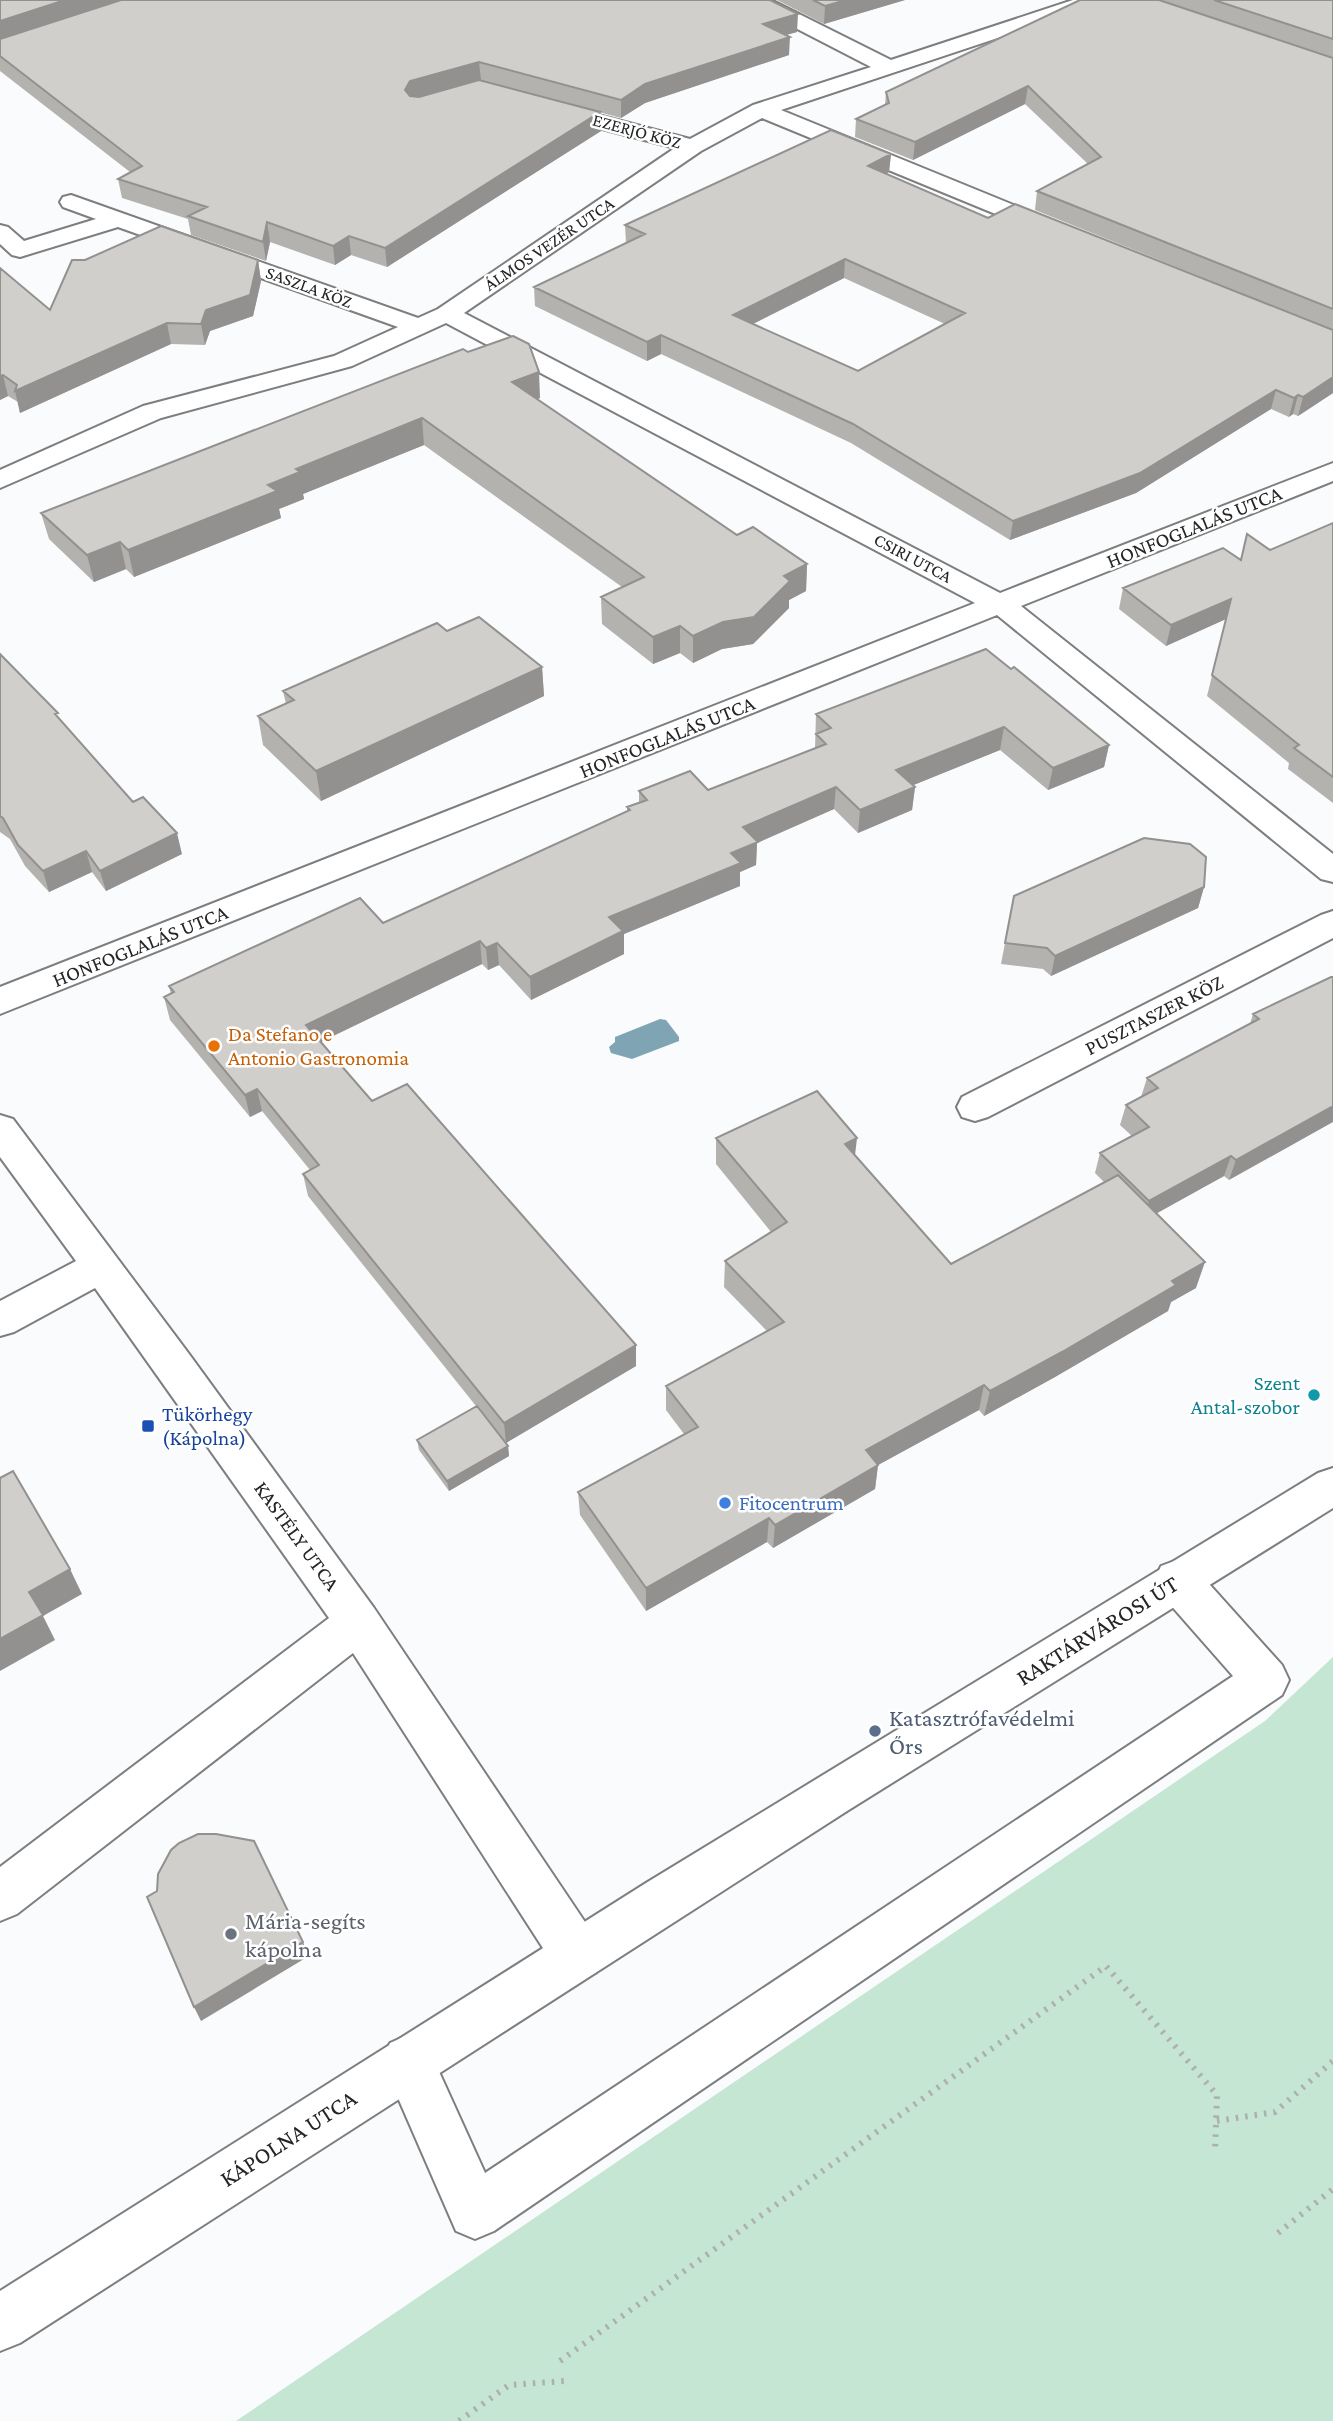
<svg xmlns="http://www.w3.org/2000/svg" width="1333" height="2421" viewBox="0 0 1333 2421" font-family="'Crimson Pro',serif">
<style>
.green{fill:#c4e6d2}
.water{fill:#7fa4b3}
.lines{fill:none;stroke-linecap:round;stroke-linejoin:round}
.minor-casing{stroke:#7c7e80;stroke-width:4}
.major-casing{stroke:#7c7e80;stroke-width:4}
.path{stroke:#adafb0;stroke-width:6;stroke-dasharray:2.5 7;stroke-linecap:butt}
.minor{fill:#fff;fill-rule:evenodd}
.major{fill:#fff;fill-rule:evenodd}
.wall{fill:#b4b2af;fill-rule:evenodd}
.shaded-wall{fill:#92918f}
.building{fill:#d1cfcc;stroke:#92918f;stroke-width:2;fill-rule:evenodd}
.food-dot{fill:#e8710a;stroke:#fff;stroke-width:2.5}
.culture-dot{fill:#0f9aa8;stroke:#fff;stroke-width:2.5}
.transit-dot{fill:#1a4fb4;stroke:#fff;stroke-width:2.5}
.shop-dot{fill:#3f7fe0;stroke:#fff;stroke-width:2.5}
.service-dot{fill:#5c6f8a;stroke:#fff;stroke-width:2.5}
.worship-dot{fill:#6b7280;stroke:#fff;stroke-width:2.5}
.labels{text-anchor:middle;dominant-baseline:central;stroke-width:5;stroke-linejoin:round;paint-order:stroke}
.far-street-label{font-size:18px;fill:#242525;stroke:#fff}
.street-label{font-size:21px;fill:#242525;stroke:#fff}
.food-label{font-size:21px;fill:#c56008;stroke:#fff;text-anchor:start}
.culture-label{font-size:21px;fill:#0d838f;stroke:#fff;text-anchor:end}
.transit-label{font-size:21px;fill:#164399;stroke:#fff;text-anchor:start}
.shop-label{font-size:21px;fill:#366cbe;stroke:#fff;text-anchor:start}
.near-street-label{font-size:24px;fill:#242525;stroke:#fff}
.near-service-label{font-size:24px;fill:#4e5e75;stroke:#fff;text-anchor:start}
.near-worship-label{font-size:24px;fill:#5b616d;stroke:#fff;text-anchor:start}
</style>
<rect width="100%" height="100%" fill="#f9fbfd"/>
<path class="green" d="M1333,1657V2421H236L1265,1721Z"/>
<path class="water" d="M660,1019L666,1020L679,1037V1041L632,1059L611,1053L609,1047L615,1042V1037Z"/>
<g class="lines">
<g class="minor-casing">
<path id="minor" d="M746,0H771L891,60L1073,0H1103L1100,4L781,110L1060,224L1064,229L1060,234H1044L762,118L701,151L464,313L1000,593L1333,463V481L1021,606L1333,854V882L1321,879L997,615L0,1014V987L975,603L446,323L352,366L161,418L0,488V470L143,406L334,356L398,327L118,227L20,257L12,255L0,244V225L8,227L24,241L96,219L63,207L60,202L63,197L71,195L418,318L438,309L675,148L541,113L538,108L541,103L549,102L690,139L753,105L871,67L749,4Z
M1333,911V938L988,1117L975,1121L962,1117L957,1107L962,1097L1321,915Z
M0,1115L13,1119L189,1354L374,1608L595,1937L602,1955L595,1973L577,1980L559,1973L353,1653L17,1914L0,1921V1867L329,1618L95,1288L14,1332L0,1336V1301L76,1261L0,1157Z
M1177,1560L1193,1566L1282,1665L1289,1680L1282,1695L494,2231L475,2239L456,2231L382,2061L390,2043L408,2035L426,2043L485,2173L1233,1676L1161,1594L1155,1580L1161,1566Z"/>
</g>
<g class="major-casing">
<path id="major" d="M1333,1468V1508L847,1811L20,2343L0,2351V2291L646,1883L1318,1473Z"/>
</g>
<path class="path" d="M1217,2121L1275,2112L1333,2061
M1278,2233L1333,2189
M560,2361L1106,1966L1217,2095L1215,2151
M459,2421L509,2385L565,2381"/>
<use href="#minor" class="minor"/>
<use href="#major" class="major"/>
</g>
<path class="wall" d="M0,0L797,32L785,35L789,55L645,103L621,118L481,80L600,112L601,131L387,267L351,255L335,265L270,242L266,261L191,235L188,219L122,198L118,179L130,172L0,71Z
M777,0H905L824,24Z
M1159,0H1333V393L1298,416L1293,414L1289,417L1271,409L1136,493L1010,540L851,443L661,354L647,361L535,306L534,287L626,243L625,225L891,154L889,172L887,174L988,218L1261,301L1035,210L1037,191L1088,164L1025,104L913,160L855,137L856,119L885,105L886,92ZM844,278L945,324L858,371L753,324Z
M258,260L261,281L253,316L210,331L205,345L171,344L20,413L18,402L8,396L0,400V268L50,310Z
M463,349L540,398L537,399L737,535L807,564L806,591L789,600V608L753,644L722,649L693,663L680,653L653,664L602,624L601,597L622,587L424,445L303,494L304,499L279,509L281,518L134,577L126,569L94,582L49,539L41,513Z
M1333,523V803L1288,769L1289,763L1207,696L1226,619L1166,646L1119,609L1123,588L1241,560L1270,550Z
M447,631L542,667L544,696L321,801L263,745L258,716L286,704L283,691Z
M0,654L133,802L182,854L106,891L92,872L49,892L25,866L10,839L0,832Z
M1011,669L1109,745L1104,767L1048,790L1000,750L913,785L915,787L912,810L858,833L834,809L757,843L756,865L740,872V886L624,934V954L531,1000L499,965L488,970L482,964L321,1042L372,1101L636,1345V1366L506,1443L508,1446L509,1456L449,1491L419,1450L417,1440L476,1406L308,1196L303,1174L310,1170L262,1111L250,1117L170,1020L164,997L171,994L169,986L383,923L627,811V807L639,803V791L708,790L815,748L816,714Z
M1204,887L1198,908L1051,976L1043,969L1001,964L1014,896Z
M1331,977L1229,1180L1224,1176L1156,1213L1196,1288L1171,1302L1168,1311L1055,1377L984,1416L979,1410L878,1465L875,1489L773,1548L767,1542L646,1611L580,1515L578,1492L684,1434L666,1410V1386L767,1331L724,1287L725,1261L771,1232L716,1164V1138L855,1156L951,1264L1104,1182L1095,1173L1100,1153L1132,1136L1120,1125L1126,1105L1141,1097L1147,1078L1250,1024L1253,1014Z"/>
<path class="shaded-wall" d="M65,0H122L0,40V21Z
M846,0H905L824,24L825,6Z
M798,14L797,32L762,42L763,24Z
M790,37L789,55L645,103L621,118V100L645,84Z
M479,62L481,80L411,99L405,90L410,81Z
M1028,86L1025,104L913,160L915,142Z
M600,112L601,131L387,267L385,248Z
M891,154L889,172L867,184L868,166Z
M267,222L270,242L266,261L263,242Z
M349,236L351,255L335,265L333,246Z
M845,259L844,278L733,334V315Z
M258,260L261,281L253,316L210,331L205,345L201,324L206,310Z
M167,323L171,344L20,413L15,391Z
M661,335V354L647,361V342Z
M539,372L540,398L514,409L512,382Z
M3,375L8,396L0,400V376Z
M1333,377V393L1298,416L1303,397Z
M1276,390L1271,409L1136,493L1010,540L1013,521Z
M1298,395L1293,414L1289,417L1294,398Z
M422,418L424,445L303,494L304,499L279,509L281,518L134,577L128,550L268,485L296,469Z
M120,542L126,569L94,582L87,555Z
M807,564L806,591L789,600V608L753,644L722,649L693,663V636L784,576Z
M1231,599L1226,619L1166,646L1171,625Z
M680,626V653L653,664V637Z
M542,667L544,696L321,801L316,771Z
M1004,727L1000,750L894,793L896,770Z
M1109,745L1104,767L1048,790L1053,768Z
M836,787L834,809L757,843L756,865L740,872V886L624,934V954L531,1000L530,977L609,917L731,853L743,827Z
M915,787L912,810L858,833L860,810Z
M177,833L182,854L106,891L100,871Z
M86,851L92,872L49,892L43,871Z
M1204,887L1198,908L1051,976L1055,956Z
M480,941L482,964L310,1047L306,1025Z
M497,943L499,965L488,970L486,948Z
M257,1089L262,1111L250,1117L245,1095Z
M1333,1106V1122L1229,1180L1236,1160Z
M857,1138L854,1164L845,1144Z
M1231,1156L1224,1176L1143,1221L1149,1201Z
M1205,1262L1196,1288L1171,1302L1168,1311L1055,1377L984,1416L990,1391L1172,1281Z
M636,1345V1366L506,1443L504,1423Z
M984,1385L979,1410L878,1465L875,1489L773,1548L775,1525L866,1450Z
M508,1446L509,1456L449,1491L447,1481Z
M769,1518L767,1542L646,1611V1588Z
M70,1569L82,1594L43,1616L55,1640L0,1671V1639L29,1592Z
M303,1942L309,1956L201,2021L194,2007Z"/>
<path class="building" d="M0,0H65L0,21Z
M121,0H770L798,14L763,24L790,37L645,84L621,100L479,62L410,81L405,90L410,96L419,97L479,80L600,112L385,248L349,236L333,246L267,222L263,242L188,216L207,207L118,179L142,166L0,56V39Z
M813,0H846L825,6Z
M1080,0H1159L1333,58V309L1037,191L1101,157L1028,86L915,142L856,119L889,103L886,92Z
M1214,0H1333V39Z
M831,130L891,154L868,166L988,218L1015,204L1333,330V377L1303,397L1298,395L1294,398L1276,390L1140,473L1013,521L853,424L661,335L647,342L534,287L645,234L625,225ZM845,259L965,313L858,371L733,315Z
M161,226L258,260L250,295L206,310L201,324L167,323L15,391L17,385L3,375L0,376V268L50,310L72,260H85Z
M513,336L529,344L539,372L512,382L737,535L753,527L807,564L784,576L790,581L754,617L723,622L693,636L680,626L653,637L601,597L644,577L422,418L296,469L300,472L268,485L277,491L128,550L120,542L87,555L41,513L463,349L468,352Z
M1333,523V777L1294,748L1299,745L1212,675L1231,599L1171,625L1123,588L1223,548L1241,560L1247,534L1270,550Z
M479,617L542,667L316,771L258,716L294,700L283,691L437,623L447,631Z
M986,649L1011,669L1014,667L1109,745L1053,768L1004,727L896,770L915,787L860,810L836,787L743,827L758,842L731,853L741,863L609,917L623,931L530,977L497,943L486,948L480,941L306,1025L372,1101L407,1084L636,1345L504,1423L303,1174L319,1165L257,1089L245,1095L164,997L174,992L169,986L360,898L383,923L630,810L627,807L647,800L639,791L690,771L708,790L826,744L816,734L831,728L816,714Z
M0,654L58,713L55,714L133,802L143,797L177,833L100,871L86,851L43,871L18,845L3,818L0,816Z
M1144,838L1190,844L1206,857L1204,887L1055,956L1047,948L1005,943L1014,896Z
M1331,977H1333V1106L1236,1160L1231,1156L1149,1201L1100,1153L1149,1127L1126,1105L1158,1088L1147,1078L1259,1019L1253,1014Z
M817,1091L857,1138L845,1144L951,1264L1118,1175L1205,1262L1172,1281L1176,1285L1062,1352L990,1391L984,1385L866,1450L878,1465L775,1525L769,1518L646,1588L578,1492L698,1427L666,1386L784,1322L725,1261L787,1222L716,1138Z
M477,1406L508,1446L447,1481L417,1440Z
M13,1471L70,1569L29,1592L43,1615L0,1639V1478Z
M198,1834H216L254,1841L303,1942L194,2007L147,1897L157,1891L158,1874L171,1850L179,1843Z"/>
<circle class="food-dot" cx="214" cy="1046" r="7"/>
<circle class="culture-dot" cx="1314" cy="1395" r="7"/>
<rect class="transit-dot" x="141" y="1419" width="14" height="14" rx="3.5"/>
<circle class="shop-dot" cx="725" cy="1503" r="7"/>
<circle class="service-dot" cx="875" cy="1731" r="7"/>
<circle class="worship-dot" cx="231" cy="1934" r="7"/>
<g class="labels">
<g class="far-street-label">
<text transform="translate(637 131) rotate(15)">EZERJÓ KÖZ</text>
<text transform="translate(549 244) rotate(-34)">ÁLMOS VEZÉR UTCA</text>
<text transform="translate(309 287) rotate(20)">SASZLA KÖZ</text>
<text transform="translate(913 558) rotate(28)">CSIRI UTCA</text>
</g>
<g class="street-label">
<text transform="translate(1194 527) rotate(-22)">HONFOGLALÁS UTCA</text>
<text transform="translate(667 737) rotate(-22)">HONFOGLALÁS UTCA</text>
<text transform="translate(140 946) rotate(-22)">HONFOGLALÁS UTCA</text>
<text transform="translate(1154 1015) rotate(-27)">PUSZTASZER KÖZ</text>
<text transform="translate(297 1536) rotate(54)">KASTÉLY UTCA</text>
</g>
<g class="food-label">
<text x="228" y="1034">Da Stefano e<tspan x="228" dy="24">Antonio Gastronomia</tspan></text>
</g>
<g class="culture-label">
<text x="1300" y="1383">Szent<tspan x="1300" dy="24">Antal-szobor</tspan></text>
</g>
<g class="transit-label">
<text x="162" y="1414">Tükörhegy<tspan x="162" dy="24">(Kápolna)</tspan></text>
</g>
<g class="shop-label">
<text x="739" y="1503">Fitocentrum</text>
</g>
<g class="near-street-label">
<text transform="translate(1097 1630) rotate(-32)">RAKTÁRVÁROSI ÚT</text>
<text transform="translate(288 2138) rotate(-33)">KÁPOLNA UTCA</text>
</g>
<g class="near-service-label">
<text x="889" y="1717">Katasztrófavédelmi<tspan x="889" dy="28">Őrs</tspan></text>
</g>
<g class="near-worship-label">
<text x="245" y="1920">Mária-segíts<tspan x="245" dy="28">kápolna</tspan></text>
</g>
</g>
</svg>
